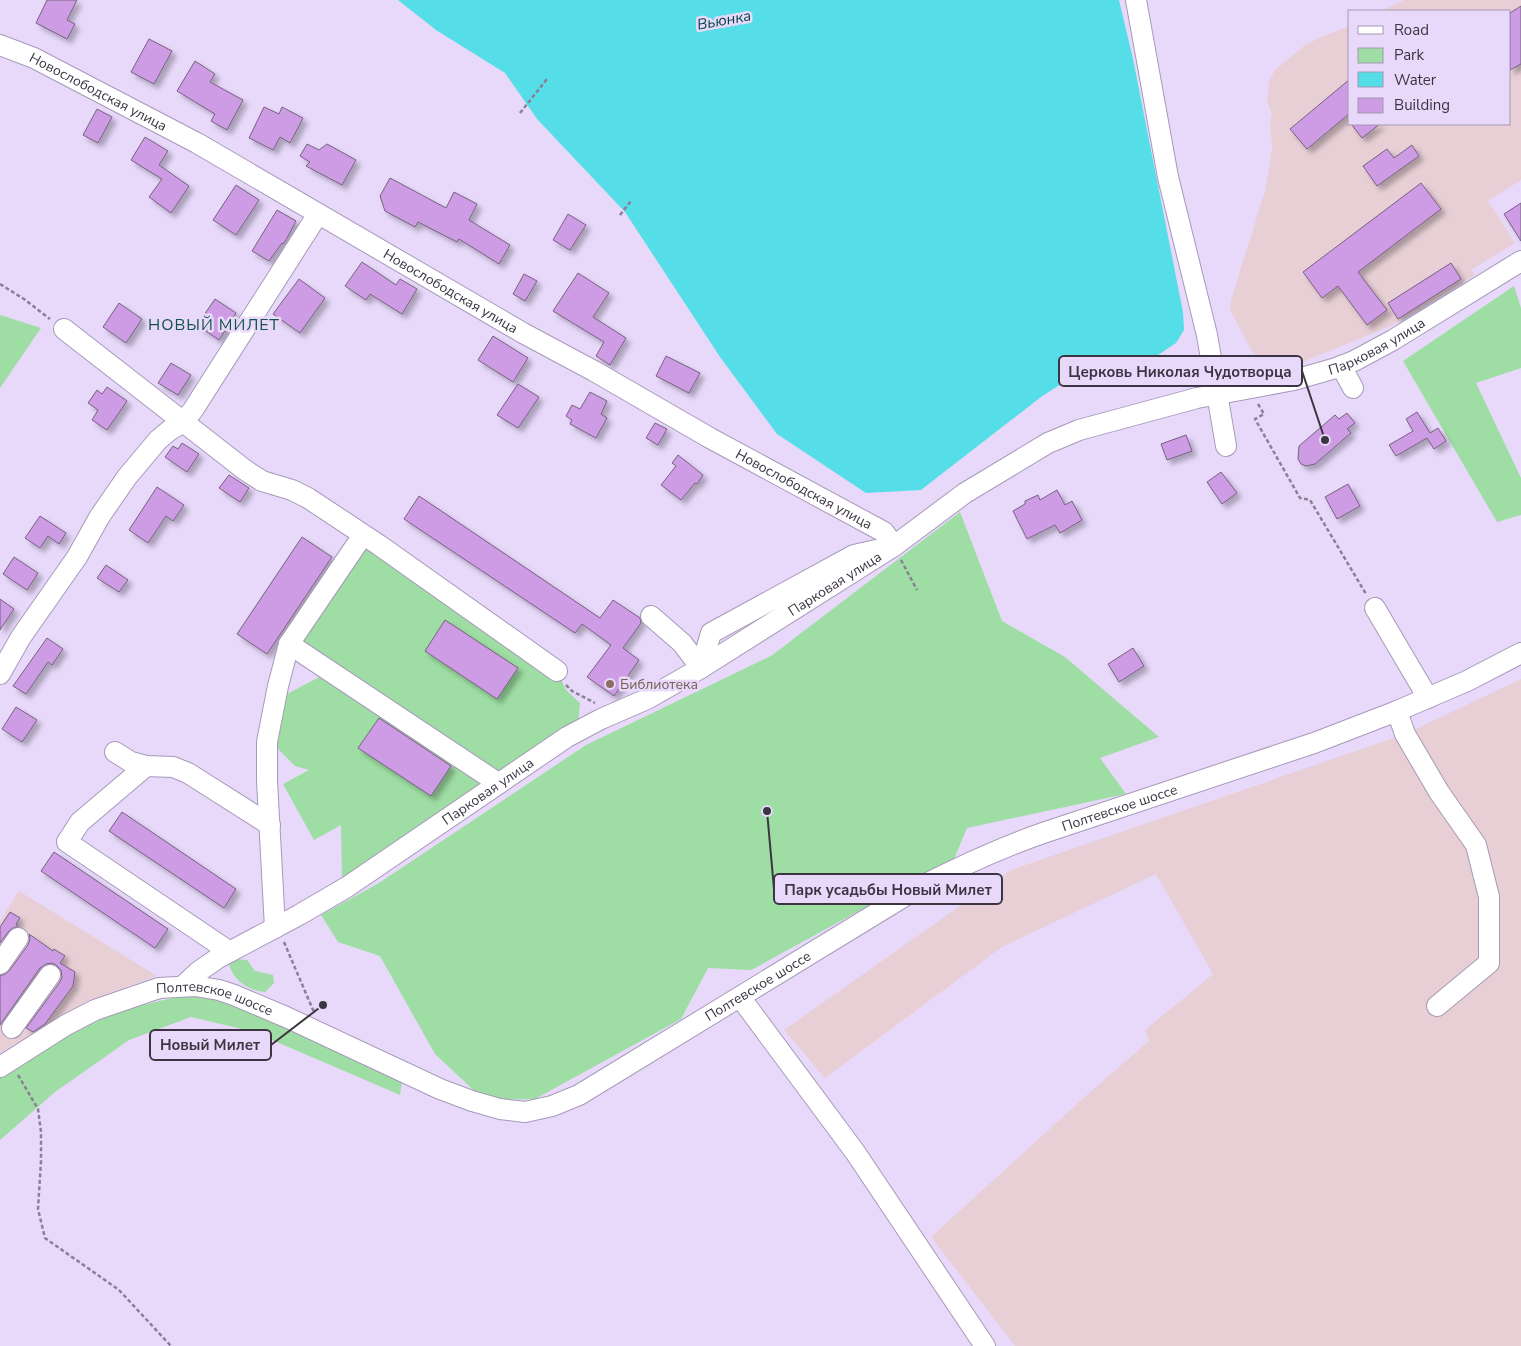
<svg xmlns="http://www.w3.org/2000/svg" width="1521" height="1346" viewBox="0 0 1521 1346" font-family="'Nunito Sans',sans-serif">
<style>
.industrial{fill:#e8cfd6}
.green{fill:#9edda3}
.water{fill:#55dee7}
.building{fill:#ce9be5;stroke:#75627d;filter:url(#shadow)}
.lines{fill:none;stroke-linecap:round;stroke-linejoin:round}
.minor-casing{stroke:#a799b9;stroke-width:22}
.path{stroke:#8a8096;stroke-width:2.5;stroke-dasharray:4 2.5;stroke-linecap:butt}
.minor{stroke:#fff;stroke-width:20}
.education-dot{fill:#8d6e63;stroke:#e8d9fb;stroke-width:2}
.labels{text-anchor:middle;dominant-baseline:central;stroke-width:5;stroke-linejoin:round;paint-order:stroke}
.street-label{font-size:14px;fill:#3b3542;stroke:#e8d9fb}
.education-label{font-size:14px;fill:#785e54;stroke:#e8d9fb;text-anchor:start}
.water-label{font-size:15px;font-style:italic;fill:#004246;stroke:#e8d9fb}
.quarter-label{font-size:16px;letter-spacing:1px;fill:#15524f;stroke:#e8d9fb}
.leader{fill:none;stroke:#3b3542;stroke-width:2}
.callout-dot{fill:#3b3542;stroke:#e8d9fb;stroke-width:2}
.callout{fill:#e8d9fb;stroke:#3b3542;stroke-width:2}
.callout-label{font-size:15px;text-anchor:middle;font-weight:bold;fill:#3b3542}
</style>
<defs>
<filter id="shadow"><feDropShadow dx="4.5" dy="4.5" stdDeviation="2.5" flood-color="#0004"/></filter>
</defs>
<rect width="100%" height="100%" fill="#e8d9fb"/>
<path class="industrial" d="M1404,0H1521V180L1488,201L1515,243L1471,270L1475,275L1393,325L1288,368L1264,374L1230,310L1231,300L1265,191L1270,163L1272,147L1270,119L1272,115L1267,101L1269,83L1274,71L1305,45L1321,37L1350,26V124H1510V11H1381Z
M1521,679V1346H1015L931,1237L1089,1093L1149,1041L1145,1030L1213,974L1156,874L1002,947L825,1078L784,1030L1011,870L1405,734Z
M19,891L157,976L87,1001L0,1053V921Z"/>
<path class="green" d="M1514,286L1521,308V368L1476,383L1521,478V515L1497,522L1403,361Z
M0,315L41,328L0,388Z
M960,512L1002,621L1065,657L1159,737L1100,758L1126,794L967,828L954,859L751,970L708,968L681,1019L535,1099L484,1100L435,1054L380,956L338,942L321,915L379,883L586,745L771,656Z
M363,535L557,671L566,690L580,703L578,724L342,879L341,825L314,840L283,784L309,770L295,766L276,747L285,695L331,671L289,644Z
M233,959L247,960L255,971L273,975L274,983L265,992C248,990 235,982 229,965Z
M185,995L228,1002L402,1082L400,1095L251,1031L191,1017L129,1040L55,1092L0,1140V1076L79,1028L122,1010Z"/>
<path class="water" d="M398,0H1119L1133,59L1183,312L1184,330L1176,343L1158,355L1087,367L1041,397L921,490L866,493L777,434L720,357L625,212L537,119L505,73L436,30Z"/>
<path class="building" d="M47,0H77L67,20L75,24L67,39L36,23Z
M1521,6V64L1510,70V13Z
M149,39L172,51L154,84L131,72Z
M195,61L215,74L210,82L243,100L227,130L211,121L215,114L177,91Z
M1350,79V113L1307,149L1290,129Z
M264,107L279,114L282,107L303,118L290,143L280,137L273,150L249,138Z
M97,109L112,117L98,143L83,135Z
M1351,124H1380L1362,138Z
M145,137L168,151L159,165L189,186L171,213L149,197L162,179L131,160Z
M307,144L319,150L327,144L356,160L342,185L306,166L310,162L300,156Z
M1412,145L1419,156L1377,186L1363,166L1387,149L1394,158Z
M390,178L446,208L454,192L477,204L469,220L510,245L499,264L459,239L457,242L418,222L415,227L385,211L380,196Z
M1421,183L1441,209L1358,272L1387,310L1367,325L1338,286L1322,298L1303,272Z
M236,185L259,200L236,235L213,220Z
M1521,203V241L1504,214Z
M277,210L296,221L286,240L283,244L282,243L269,261L252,251Z
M568,214L586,225L570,250L553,240Z
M362,262L396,285L400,279L417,289L402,314L370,294L366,300L345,286Z
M1451,263L1461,279L1398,319L1388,303Z
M578,273L609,293L593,317L626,338L610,365L596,356L604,342L553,311Z
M524,274L537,281L525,301L513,294Z
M299,279L325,298L300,333L273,314Z
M215,299L236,313L219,340L197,325Z
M119,303L142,319L126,343L103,327Z
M493,336L528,358L513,382L478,360Z
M666,356L700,373L689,393L656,376Z
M171,363L191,375L178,395L158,383Z
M518,384L539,397L518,428L497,415Z
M107,387L127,401L107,430L92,420L98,410L88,403L97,390L102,394Z
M590,392L607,401L601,414L607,418L596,438L570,424L572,420L566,416L572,405L580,409Z
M1417,412L1430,433L1438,428L1446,441L1434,449L1427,438L1396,456L1389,445L1413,431L1406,419Z
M1347,413L1355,423L1347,429L1351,433L1315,464L1306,466L1301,464L1298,459L1299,446L1335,415L1339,419Z
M655,423L667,429L658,445L646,438Z
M1186,435L1192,451L1167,460L1161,444Z
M182,443L199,454L187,472L165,457L173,446L178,449Z
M678,455L703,475L697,484L695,483L681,500L661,485L676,466L672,463Z
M1221,472L1237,493L1222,504L1207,482Z
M229,475L249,488L240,502L219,488Z
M1348,484L1360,506L1337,519L1325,497Z
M157,487L184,505L173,521L166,516L148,543L129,530Z
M1057,490L1065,505L1072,501L1082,520L1060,533L1055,525L1027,539L1013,511L1025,504V501L1038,495L1040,500Z
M419,496L600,618L613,600L640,618L641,623L623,648L639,660L614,696L587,677L611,645L582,624L575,633L404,519Z
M40,516L66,533L59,544L48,536L40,548L25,538Z
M302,537L332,557L267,654L237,634Z
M14,557L38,573L27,590L3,574Z
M106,565L128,580L119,592L97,578Z
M0,599L14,609L0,630Z
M445,620L518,668L497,699L425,651Z
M47,638L63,649L52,665L48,662L26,694L13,686Z
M1133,648L1144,666L1119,682L1108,664Z
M16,707L37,720L22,742L2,729Z
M379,718L451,766L431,796L358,748Z
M122,812L236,889L224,908L109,831Z
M54,852L168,929L155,948L41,871Z
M10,912L20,918L16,924L18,926L13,928L9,931L0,943V927Z
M29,934L53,951L54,949L65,956L60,963L75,972L73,986L45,1024L33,1032L26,1028L60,982L62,977L61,970L56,965L52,963L46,964L40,968L0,1025V976L5,974L9,971L28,945L30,939Z"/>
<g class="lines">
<g class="minor-casing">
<g id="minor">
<path d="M1136,0L1168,177L1207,335L1226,446"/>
<path id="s1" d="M0,45L34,58L197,143L523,333L594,371L710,438L884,532L894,546L854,555L711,633L701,668"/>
<path d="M64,329L245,470L262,481L292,490L308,498L379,545L557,671"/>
<path d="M1341,366L1353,388"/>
<path d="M1375,608L1428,698"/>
<path d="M651,616L682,643L701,668"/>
<path d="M289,644L498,783"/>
<path d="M0,674L21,637L77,557L100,516L127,477L158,440L170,430L182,423L193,410L318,214"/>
<path d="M1397,711L1405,734L1439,792L1476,845L1489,897V963L1437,1006"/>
<path d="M115,752L131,762L146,766L173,767L188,773L270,825"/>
<path d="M146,766L80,822L67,842L230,952"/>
<path d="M275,928L267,781V742L278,686L289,644L363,535"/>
<path d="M0,964L18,938"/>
<path id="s2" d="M184,985L198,972L218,958L299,915L347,887L567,737L601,719L647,699L701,668L894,546L965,493L1048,443L1079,430L1197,398L1294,380L1336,368L1354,361L1393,340L1521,261"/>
<path d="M740,997L855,1152L985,1346"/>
<path d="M12,1028L50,975"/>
<path id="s3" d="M0,1067L66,1025L95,1010L159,988L195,986L219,990L234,995L286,1017L440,1089L472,1101L500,1109L525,1112L552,1106L579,1095L918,888C959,867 1000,848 1043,833L1314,743L1397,711L1467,681L1521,653"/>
</g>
</g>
<path class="path" d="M520,113L547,79
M620,215L631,201
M0,284L24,299L50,319
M1258,404L1264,414L1255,419L1300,498L1310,500L1366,594
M901,560L917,590
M566,685L572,691L595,703
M284,942L313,1010L316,1011
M18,1075L38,1109L41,1132V1161L38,1209L45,1238L119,1290L171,1346"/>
<use href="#minor" class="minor"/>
</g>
<circle class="education-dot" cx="610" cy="684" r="5"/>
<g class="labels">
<g class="street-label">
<text stroke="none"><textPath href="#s1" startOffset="109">Новослободская улица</textPath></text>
<text stroke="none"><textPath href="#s1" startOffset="514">Новослободская улица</textPath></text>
<text stroke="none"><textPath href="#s2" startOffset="1366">Парковая улица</textPath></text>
<text stroke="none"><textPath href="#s1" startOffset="919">Новослободская улица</textPath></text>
<text stroke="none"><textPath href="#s2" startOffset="766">Парковая улица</textPath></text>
<text stroke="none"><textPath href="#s2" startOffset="361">Парковая улица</textPath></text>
<text stroke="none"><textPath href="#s3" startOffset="1241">Полтевское шоссе</textPath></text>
<text stroke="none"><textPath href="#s3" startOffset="836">Полтевское шоссе</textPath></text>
<text stroke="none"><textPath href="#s3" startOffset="236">Полтевское шоссе</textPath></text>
</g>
<g class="education-label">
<text x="620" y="684">Библиотека</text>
</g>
<g class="water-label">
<text transform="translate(724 20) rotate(-10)">Вьюнка</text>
</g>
<g class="quarter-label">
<text x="214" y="325">НОВЫЙ МИЛЕТ</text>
</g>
</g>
<path class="leader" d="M1325 440L1302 371M767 811L774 889M323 1005L271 1045"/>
<g class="callout-dot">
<circle cx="1325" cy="440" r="5"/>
<circle cx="767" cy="811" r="5"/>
<circle cx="323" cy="1005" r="5"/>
</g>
<g class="callout">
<rect x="1059" y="356" width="243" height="30" rx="5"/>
<rect x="774" y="874" width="228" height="30" rx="5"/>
<rect x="150" y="1030" width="121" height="30" rx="5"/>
</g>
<g class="callout-label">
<text x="1180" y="377">Церковь Николая Чудотворца</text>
<text x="888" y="895">Парк усадьбы Новый Милет</text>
<text x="210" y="1050">Новый Милет</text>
</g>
<rect x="1348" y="10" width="162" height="115" fill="#e8d9fb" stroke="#a397b1"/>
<rect x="1358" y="26" width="25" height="8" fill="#ffffff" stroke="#a397b1"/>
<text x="1394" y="35" font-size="15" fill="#3b3542">Road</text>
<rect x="1358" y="48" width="25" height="15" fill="#9edda3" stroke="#a397b1"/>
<text x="1394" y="60" font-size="15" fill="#3b3542">Park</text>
<rect x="1358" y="72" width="25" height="15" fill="#55dee7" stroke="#a397b1"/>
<text x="1394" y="85" font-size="15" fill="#3b3542">Water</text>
<rect x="1358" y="98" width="25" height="15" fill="#ce9be5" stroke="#a397b1"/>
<text x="1394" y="110" font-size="15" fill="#3b3542">Building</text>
</svg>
